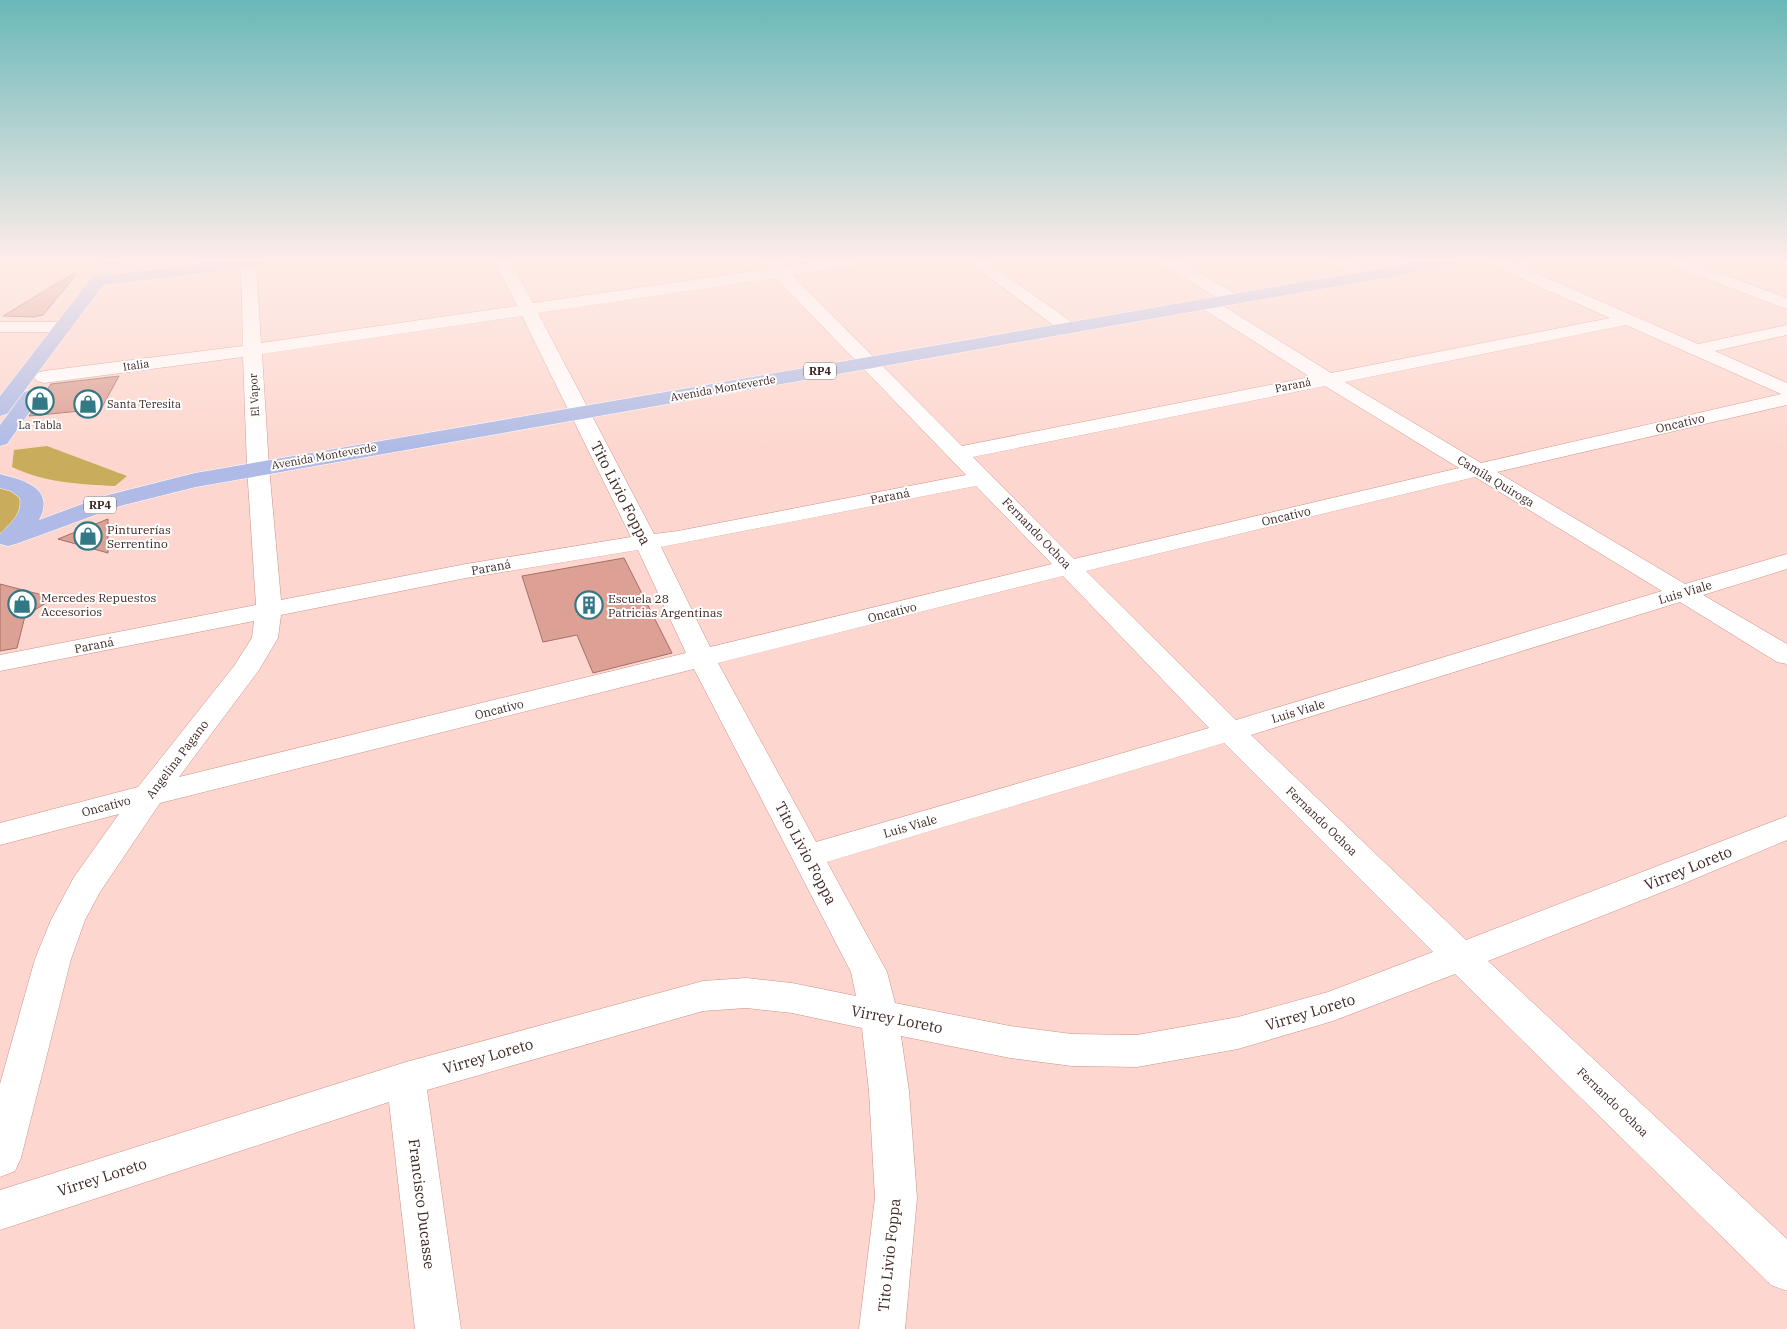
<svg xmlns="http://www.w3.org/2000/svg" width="1787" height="1329" viewBox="0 0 1787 1329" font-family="'IBM Plex Serif',serif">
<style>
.green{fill:#c9ad5c}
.building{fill:#dca095;stroke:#a76f65}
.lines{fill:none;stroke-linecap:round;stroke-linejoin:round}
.street-casing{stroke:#cc9186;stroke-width:1}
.secondary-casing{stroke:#cc9186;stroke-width:1}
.primary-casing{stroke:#fff;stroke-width:1}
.street{fill:#fff;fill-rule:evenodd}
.secondary{fill:#d7ddf2;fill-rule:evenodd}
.primary{fill:#afbbe6;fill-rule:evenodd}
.labels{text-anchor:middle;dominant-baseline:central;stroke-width:4;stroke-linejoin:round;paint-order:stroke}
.far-street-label{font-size:11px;fill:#3f2823;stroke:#fff}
.shield{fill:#fff;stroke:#796865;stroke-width:1}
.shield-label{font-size:11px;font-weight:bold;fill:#3f2823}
.far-poi-label{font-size:11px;fill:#3f2823;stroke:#fff;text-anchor:start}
.street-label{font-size:12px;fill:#3f2823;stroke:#fff}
.poi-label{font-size:12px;fill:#3f2823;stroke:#fff;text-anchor:start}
.near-street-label{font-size:15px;fill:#3f2823;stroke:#fff}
</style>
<rect width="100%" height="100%" fill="#fdd7cf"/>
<path class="green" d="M47,446L127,476L115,486C79,484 45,483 12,467L14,450Z
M0,486L22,496L26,508L0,539Z"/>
<path class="building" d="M74,273L76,275L43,315L34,317L3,316Z
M119,376L101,409L29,416L51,384Z
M108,519V553L58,539Z
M624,558L672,653L593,673L577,635L543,642L522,576Z
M0,584L54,598L25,616L17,648L0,651Z"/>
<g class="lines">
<g class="street-casing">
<path id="street" d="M241,262L256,263L261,343L517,306L495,262H511L533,303L768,269L762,262H779L784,267L819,262H859L857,265L851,267L792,275L962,446L1310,377L1200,307L1197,303L1200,299L1206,298L1212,299L1331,373L1610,318L1491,265L1489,262H1510L1698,344L1787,325V335L1715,351L1787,383V405L1497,472L1685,584L1787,554V569L1703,595L1787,644V664L1777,662L1680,602L1251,735L1466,940L1787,816V840L1680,885L1488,961L1787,1239V1291L1771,1285L1455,974L1333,1021L1238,1049L1137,1067L1072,1066L1010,1058L901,1036L909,1091L917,1198L905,1329H859L875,1198L869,1091L862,1028L792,1013L746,1008L703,1011L427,1090L461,1329H415L389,1102L0,1230V1190L406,1062L703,981L746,978L792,983L856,996L851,972L694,669L160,803L100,892L85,920L71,959L21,1158L15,1171L0,1177V1084L35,959L51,920L74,877L119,814L0,845V823L138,787L234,666L252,638L254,621L0,671V655L256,605L247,467L243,357L44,383L37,381L34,377L37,373L44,371L243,346ZM776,278L966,475L678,531L654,534L538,313ZM522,316L631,537L466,564L281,600L269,467L262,354ZM1626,325L1781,394L1481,463L1345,382ZM1325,386L1459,468L1074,559L973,457ZM1475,477L1662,591L1236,720L1086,571ZM976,486L1052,564L710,647L661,547ZM638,550L686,653L179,777L259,670L278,638L281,615L466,578ZM1063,576L1209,728L816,842L718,663ZM1224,743L1433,952L1328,992L1238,1017L1137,1035L1072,1034L1010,1026L895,1003L887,972L827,862Z
M969,262H987L1073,323L1076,327L1073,331L1067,332L1061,331Z
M1160,262H1179L1238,295L1241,299L1238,303H1226L1162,265Z
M1332,262C1346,261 1366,262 1375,275L1373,278H1361L1334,265Z
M1667,262H1689L1787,298V309L1669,265Z
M0,322H63L69,323L72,327L69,331L63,332H0Z"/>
</g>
<g class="secondary-casing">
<path id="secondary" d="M104,262H120L104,285H92L90,281Z"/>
</g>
<g class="primary-casing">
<path id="primary" d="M216,262H262L260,265L254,267L103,285L7,414L0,416V396L92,277Z
M1419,262H1454L1452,265L1446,267L196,487L120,506L16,544L8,546L0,544V534C11,522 22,516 20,498L11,491L0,488V474C23,480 56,488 39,520L104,496L195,473Z
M31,390L38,392L41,396L7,444L0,446V425L24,392Z"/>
</g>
<use href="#street" class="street"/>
<use href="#secondary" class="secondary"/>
<use href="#primary" class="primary"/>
</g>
<linearGradient id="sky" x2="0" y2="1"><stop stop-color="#69b8b8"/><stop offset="0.58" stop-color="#feede9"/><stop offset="1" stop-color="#feede9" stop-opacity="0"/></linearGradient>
<rect width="1787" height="448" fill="url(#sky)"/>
<defs>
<g id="shop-ring" transform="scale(1.4375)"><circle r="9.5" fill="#fff" stroke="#327885" stroke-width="1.5"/><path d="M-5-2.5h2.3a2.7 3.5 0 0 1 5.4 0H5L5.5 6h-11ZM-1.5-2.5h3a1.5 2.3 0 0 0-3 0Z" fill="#327885"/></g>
<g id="building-ring" transform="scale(1.4375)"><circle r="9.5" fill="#fff" stroke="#327885" stroke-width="1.5"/><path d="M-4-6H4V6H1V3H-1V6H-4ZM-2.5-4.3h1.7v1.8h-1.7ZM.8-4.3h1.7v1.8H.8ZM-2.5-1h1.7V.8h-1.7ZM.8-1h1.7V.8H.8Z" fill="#327885"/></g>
</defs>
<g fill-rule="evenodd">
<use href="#shop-ring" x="40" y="401"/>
<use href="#shop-ring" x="88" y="404"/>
<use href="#shop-ring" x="88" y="536"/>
<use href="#shop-ring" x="22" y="604"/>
<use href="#building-ring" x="589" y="605"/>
</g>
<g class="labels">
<g class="far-street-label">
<text transform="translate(136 365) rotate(-8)">Italia</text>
<text transform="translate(1293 385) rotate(-11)">Paraná</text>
<text transform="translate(723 388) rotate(-10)">Avenida Monteverde</text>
<text transform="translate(254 395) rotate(-93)">El Vapor</text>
<text transform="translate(324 456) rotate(-10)">Avenida Monteverde</text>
</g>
<g class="shield">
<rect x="804" y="362.5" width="32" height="17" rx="4"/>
<rect x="84" y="496.5" width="32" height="17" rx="4"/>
</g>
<g class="shield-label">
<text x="820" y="371">RP4</text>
<text x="100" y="505">RP4</text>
</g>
<g class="far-poi-label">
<text x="107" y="404">Santa Teresita</text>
<text x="40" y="425" text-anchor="middle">La Tabla</text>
</g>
<g class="street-label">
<text transform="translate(1680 423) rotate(-13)">Oncativo</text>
<text transform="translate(1496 481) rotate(31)">Camila Quiroga</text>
<text transform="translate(890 496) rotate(-11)">Paraná</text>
<text transform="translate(1286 516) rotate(-13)">Oncativo</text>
<text transform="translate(1037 533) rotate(46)">Fernando Ochoa</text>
<text transform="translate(491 567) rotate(-10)">Paraná</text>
<text transform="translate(1685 592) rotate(-17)">Luis Viale</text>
<text transform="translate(892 612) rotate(-14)">Oncativo</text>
<text transform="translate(94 645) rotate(-11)">Paraná</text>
<text transform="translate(499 709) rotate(-14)">Oncativo</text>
<text transform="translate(1298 711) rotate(-17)">Luis Viale</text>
<text transform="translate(177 759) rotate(-53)">Angelina Pagano</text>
<text transform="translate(106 806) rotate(-15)">Oncativo</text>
<text transform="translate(1322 821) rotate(44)">Fernando Ochoa</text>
<text transform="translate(910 826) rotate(-16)">Luis Viale</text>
<text transform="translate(1613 1102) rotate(44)">Fernando Ochoa</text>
</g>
<g class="poi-label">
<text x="107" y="529">Pinturerías<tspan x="107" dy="14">Serrentino</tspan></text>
<text x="41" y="597">Mercedes Repuestos<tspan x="41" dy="14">Accesorios</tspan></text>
<text x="608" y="598">Escuela 28<tspan x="608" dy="14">Patricias Argentinas</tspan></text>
</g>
<g class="near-street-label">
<text transform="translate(621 493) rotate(63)">Tito Livio Foppa</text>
<text transform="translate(806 853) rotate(62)">Tito Livio Foppa</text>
<text transform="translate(1688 868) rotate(-22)">Virrey Loreto</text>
<text transform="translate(1310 1012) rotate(-17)">Virrey Loreto</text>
<text transform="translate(897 1019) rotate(11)">Virrey Loreto</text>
<text transform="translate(488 1056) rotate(-16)">Virrey Loreto</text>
<text transform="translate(102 1177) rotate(-18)">Virrey Loreto</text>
<text transform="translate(422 1204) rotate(83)">Francisco Ducasse</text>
<text transform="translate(889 1255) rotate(-84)">Tito Livio Foppa</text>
</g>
</g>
</svg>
